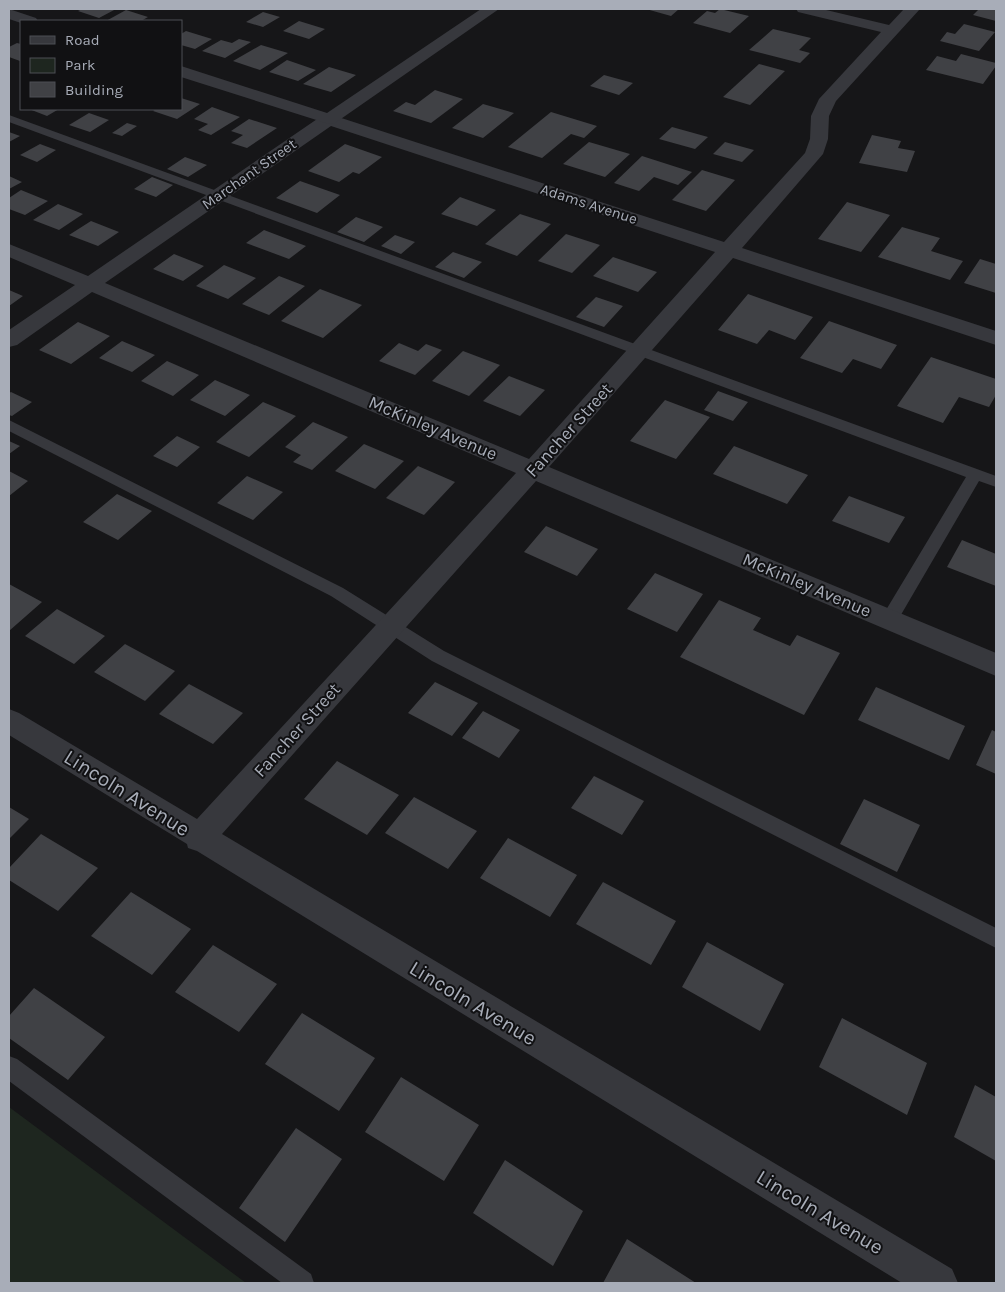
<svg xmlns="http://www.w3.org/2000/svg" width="1005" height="1292" viewBox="0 0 1005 1292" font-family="Karla,sans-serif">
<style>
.green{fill:#1e261f}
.building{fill:#404145}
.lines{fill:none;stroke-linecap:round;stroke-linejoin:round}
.service{fill:#37383d;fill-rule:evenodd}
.minor{fill:#37383d;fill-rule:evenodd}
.tertiary{fill:#37383d;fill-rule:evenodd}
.labels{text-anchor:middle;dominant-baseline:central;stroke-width:4;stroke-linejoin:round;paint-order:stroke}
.far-street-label{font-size:15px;fill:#a8adb8;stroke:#111113}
.street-label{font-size:18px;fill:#a8adb8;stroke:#111113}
.near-street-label{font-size:21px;fill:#a8adb8;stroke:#111113}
</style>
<rect width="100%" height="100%" fill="#161618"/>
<path class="green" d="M9,1107L246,1283H9Z"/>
<path class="building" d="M82,9H116L99,18L78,11Z
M646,9H679L671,16Z
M720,9L749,16L730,33L693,23L707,11L715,13Z
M979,9H996V21L973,15Z
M126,10L148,17L141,21H106Z
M263,12L280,17L263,27L246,22Z
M299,21L325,29L309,39L283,31Z
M964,24L995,32L979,51L940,41L947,32L955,34Z
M773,29L811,38L799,50L810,53L800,63L749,50Z
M186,31L212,39L195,49L181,45V34Z
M239,39L251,42L225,58L202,51L221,40L232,43Z
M17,43L21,44L20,61L9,57V47Z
M261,45L288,53L260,70L233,61Z
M961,54L996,63V66L983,84L926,70L937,56L956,61Z
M287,60L316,70L298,81L269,72Z
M759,64L785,71L750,105L723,97Z
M329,67L356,75L331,92L303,84Z
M604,75L633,83L619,95L590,86Z
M435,90L463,99L431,123L393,111L406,102L415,105Z
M181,98L200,104L177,119L153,111L156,109H181Z
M483,104L514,113L483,138L452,128Z
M212,107L240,117L211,135L198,130L208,124L194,119Z
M29,109H59L47,116Z
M551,112L597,126L584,138L571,134L542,158L508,147Z
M89,113L109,120L90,132L69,125Z
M249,119L277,128L247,148L231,143L243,135L231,131Z
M127,123L137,126L122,136L112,133Z
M672,127L708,137L695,149L659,139Z
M9,132L20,136L9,142Z
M872,135L901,141L898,148L915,151L907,172L859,163Z
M589,142L630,154L605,177L563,164Z
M725,142L754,150L742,162L713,154Z
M40,144L56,150L37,162L20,155Z
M345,144L382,157L359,174L353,172L339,182L308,171Z
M642,156L692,172L678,185L654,177L639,191L614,183Z
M185,157L207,165L188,177L167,169Z
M702,170L735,180L706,211L672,200Z
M9,176L22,182L9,189Z
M152,177L173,185L156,197L134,189Z
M300,181L340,195L317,213L276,198Z
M21,190L48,201L25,215L9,209V198Z
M460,197L496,210L477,226L441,214Z
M847,202L890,215L861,252L818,239Z
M58,204L83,214L59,230L33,220Z
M520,214L551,224L517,256L485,244Z
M356,217L383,227L364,242L337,232Z
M91,221L119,232L98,246L69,235Z
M902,227L940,238L931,251L963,261L950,280L878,257Z
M264,230L306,246L289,259L246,243Z
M566,234L600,245L572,273L538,261Z
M395,235L415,242L401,254L381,246Z
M453,252L482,262L464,278L435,267Z
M174,254L204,266L183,281L153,269Z
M613,257L657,272L638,292L593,276Z
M980,259L996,264V293L964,283Z
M224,265L256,278L228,299L196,286Z
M279,276L305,286L269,315L242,304Z
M320,289L362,305L323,338L281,321Z
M9,290L23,296L9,306Z
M748,294L813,317L795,340L769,330L757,344L718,330Z
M596,297L623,306L604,327L576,317Z
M829,321L897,345L881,369L853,359L842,373L800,358Z
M78,322L110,336L71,364L39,350Z
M122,341L155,355L132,372L99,358Z
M399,343L418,351L426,344L442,350L415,375L379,361Z
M463,351L500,365L469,396L432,381Z
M931,357L996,379V395L989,407L959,397L943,423L897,406Z
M167,361L199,375L173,396L141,381Z
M509,376L545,390L520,416L483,401Z
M215,380L250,395L225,416L190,400Z
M718,391L748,402L733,421L704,410Z
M11,392L32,402L12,416L9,415V393Z
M665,400L710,417L676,459L630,441Z
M263,402L296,416L249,457L216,442Z
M313,422L348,437L312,470L293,462L301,455L285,447Z
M177,436L200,447L177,467L153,456Z
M9,441L20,446L9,454Z
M364,444L404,461L375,489L335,471Z
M734,446L808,475L787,504L713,474Z
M418,466L455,482L424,515L386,498Z
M9,471L28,481L9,496Z
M247,476L283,492L253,520L217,503Z
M117,494L152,511L118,540L83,522Z
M849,496L905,517L889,543L832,521Z
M546,526L598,549L577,576L524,552Z
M962,540L996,554V586L947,567Z
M655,573L703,594L677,632L627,609Z
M9,584L42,602L9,631Z
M719,600L761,618L753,630L790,646L797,635L840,653L804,715L680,657Z
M57,609L105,636L74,664L25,636Z
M125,644L175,671L145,701L94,672Z
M435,682L478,703L452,736L408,713Z
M189,684L243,713L213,744L159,714Z
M876,687L965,726L949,760L858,720Z
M483,711L520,730L499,758L462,738Z
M992,730L996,732V774L976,765Z
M337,761L399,795L367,835L304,799Z
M594,776L644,801L622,835L571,808Z
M414,797L477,831L448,869L385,833Z
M864,799L920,825L897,872L840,844Z
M9,807L29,819L9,839Z
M41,834L98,868L58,911L9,880V868Z
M508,838L577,875L550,917L480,878Z
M603,882L676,921L651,965L576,924Z
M131,892L191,929L152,975L91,936Z
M707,942L784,984L760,1031L682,987Z
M213,945L277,984L239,1032L175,992Z
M34,988L105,1037L68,1080L9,1038V1016Z
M302,1013L375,1058L339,1111L265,1064Z
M842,1018L927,1063L907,1115L819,1067Z
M401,1077L479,1125L444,1181L365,1132Z
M975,1085L996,1097V1161L954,1137Z
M296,1128L342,1159L285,1242L239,1208Z
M505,1160L583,1211L553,1266L473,1213Z
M627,1239L696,1283H603Z"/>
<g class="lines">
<path class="service" d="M9,115L996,476V487L979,481L895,625L889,626L883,625L880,620L883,615L966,477L9,122Z
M9,420L343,588L444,651L996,928V948L432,661L331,596L9,431Z
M9,1056L17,1059L311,1274L314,1283H282L9,1081Z"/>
<path class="minor" d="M796,9H822L889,25L904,9H920L836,101L829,116L828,139L823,154L742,248L996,331V345L733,258L549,467L996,653V676L536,481L222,834L952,1269L958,1283H902L197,851L188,848L187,844L9,735V709L19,713L197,819L516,473L92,292L17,345L9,347V330L75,285L9,257V244L88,276L323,115L329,114L724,242L805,153L810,139L811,116L819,99L881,32L798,12ZM331,126L715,252L529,459L105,283Z"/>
<path class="tertiary" d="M9,9L36,18L38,21H21V23L9,19Z
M481,9H499L335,123L329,124L181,77V66L327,113Z"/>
</g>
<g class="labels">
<g class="far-street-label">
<text transform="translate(249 174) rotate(-35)">Marchant Street</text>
<text transform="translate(589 204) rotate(18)">Adams Avenue</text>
</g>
<g class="street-label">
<text transform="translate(433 428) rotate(23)">McKinley Avenue</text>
<text transform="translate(569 430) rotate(-48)">Fancher Street</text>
<text transform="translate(807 585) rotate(23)">McKinley Avenue</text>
<text transform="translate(297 730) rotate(-48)">Fancher Street</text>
</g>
<g class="near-street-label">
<text transform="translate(127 793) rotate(32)">Lincoln Avenue</text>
<text transform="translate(473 1003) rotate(31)">Lincoln Avenue</text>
<text transform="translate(820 1212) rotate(31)">Lincoln Avenue</text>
</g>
</g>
<rect width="1005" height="1292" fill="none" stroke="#a8adb8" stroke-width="20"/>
<rect x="20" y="20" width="162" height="90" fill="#111113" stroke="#4d4f55"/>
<rect x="30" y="36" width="25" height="8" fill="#37383d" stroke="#4d4f55"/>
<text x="65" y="45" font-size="15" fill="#a8adb8">Road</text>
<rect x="30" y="58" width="25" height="15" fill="#1e261f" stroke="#4d4f55"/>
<text x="65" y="70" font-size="15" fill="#a8adb8">Park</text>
<rect x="30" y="82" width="25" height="15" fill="#404145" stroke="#4d4f55"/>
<text x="65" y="95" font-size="15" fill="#a8adb8">Building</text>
</svg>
